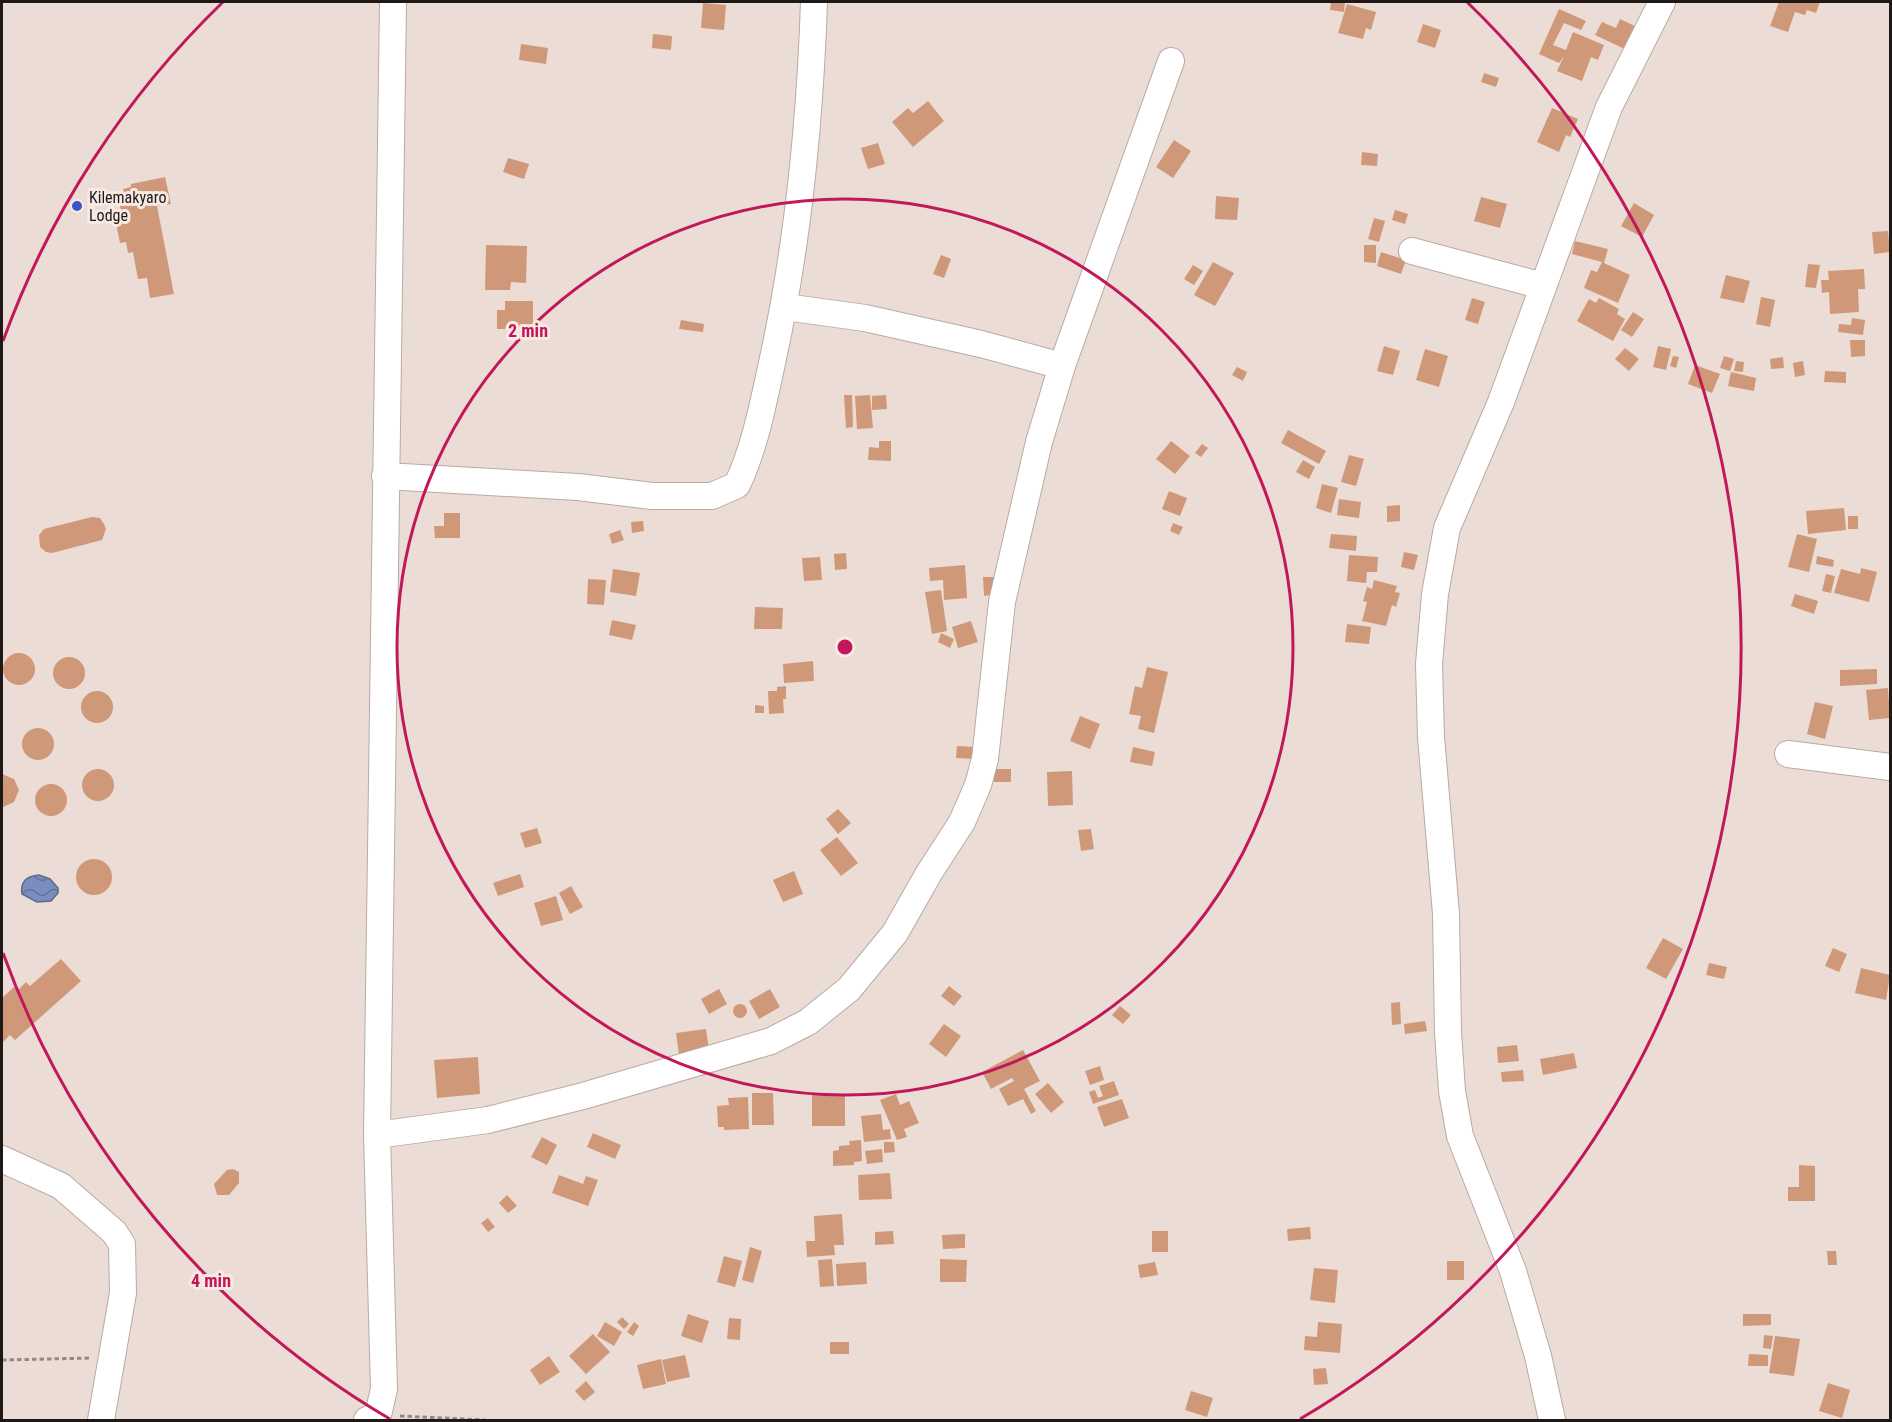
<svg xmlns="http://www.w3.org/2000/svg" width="1892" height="1422" viewBox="0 0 1892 1422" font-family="'Roboto Condensed',sans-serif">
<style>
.water{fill:url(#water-waves);stroke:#5e6a8d;stroke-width:1.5}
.building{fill:#cf9879}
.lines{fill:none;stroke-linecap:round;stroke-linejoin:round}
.minor-casing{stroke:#b8aba4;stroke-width:28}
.path{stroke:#938984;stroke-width:3;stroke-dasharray:4.5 3;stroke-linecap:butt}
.minor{stroke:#fff;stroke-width:26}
.ring{fill:none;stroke:#c2185b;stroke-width:3}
.poi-dot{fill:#3755c6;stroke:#f8eae3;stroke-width:2}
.labels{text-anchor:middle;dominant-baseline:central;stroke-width:6;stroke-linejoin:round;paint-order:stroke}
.poi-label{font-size:16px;fill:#1e1917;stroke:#f8eae3;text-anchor:start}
.centre{fill:#c2185b;stroke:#f8eae3;stroke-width:3}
.ring-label{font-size:18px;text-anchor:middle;font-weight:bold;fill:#c2185b;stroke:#f8eae3;stroke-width:6;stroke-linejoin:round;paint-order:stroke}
</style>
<defs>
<pattern id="water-waves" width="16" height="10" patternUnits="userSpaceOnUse" patternTransform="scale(1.5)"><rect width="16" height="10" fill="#7a8dbf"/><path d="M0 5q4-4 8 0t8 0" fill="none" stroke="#63729a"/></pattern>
</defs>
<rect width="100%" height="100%" fill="#ebddd6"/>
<path class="water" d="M39,875L50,879L58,888V893L51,901L37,902L22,894C20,881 27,876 39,875Z"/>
<path class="building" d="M1331,2H1345L1344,12L1330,10Z
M1779,2H1820L1816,13L1807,10L1805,15L1795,12L1788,32L1770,26Z
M703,3L726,5L724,30L701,28Z
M1347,4L1376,12L1371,30L1366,28L1363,39L1338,33Z
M1559,9L1586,21L1581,30L1564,23L1553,45L1566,50L1573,32L1604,45L1598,60L1591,57L1582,81L1557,71L1564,56L1559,63L1539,54Z
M1620,19L1639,28L1629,51L1595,35L1602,22L1616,28Z
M1423,24L1441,30L1435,48L1417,42Z
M653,34L672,36L671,50L652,48Z
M521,44L548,48L546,64L519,60Z
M1484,73L1499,78L1496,87L1481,82Z
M928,101L944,121L913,147L892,122L908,108L913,113Z
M1552,108L1578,119L1570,137L1566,135L1559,152L1537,142Z
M1174,140L1191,151L1173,178L1156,167Z
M878,143L885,164L868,169L861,148Z
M1362,152L1378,154L1377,166L1361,165Z
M508,158L529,164L524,179L503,172Z
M165,177L171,204L157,206L174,294L150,298L147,278L138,279L133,252L128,253L126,242L120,243L115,218L128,216L127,209L121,210L118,197L125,196L123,189L131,187V184Z
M1216,196L1239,198L1237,220L1215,219Z
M1481,197L1507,204L1500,228L1474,221Z
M1634,203L1654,215L1642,237L1621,226Z
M1395,210L1408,214L1405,224L1392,220Z
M1374,218L1385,221L1379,242L1368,239Z
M1888,231L1890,252L1874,254L1872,232Z
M1575,241L1608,249L1604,263L1630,275L1618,303L1584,288L1591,270L1597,272L1602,262L1572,254Z
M486,245L527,246L526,283L511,282L510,290H485Z
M1364,245H1376V263L1364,262Z
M1381,252L1406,260L1401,274L1377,266Z
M941,255L951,259L944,278L933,274Z
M1213,262L1234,273L1215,306L1194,295Z
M1808,264L1820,265L1816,288L1805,287Z
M1193,265L1203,271L1194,285L1184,279Z
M1864,269L1865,289H1858L1859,312L1830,314L1829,292L1822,293L1821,280H1829L1828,271Z
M1726,275L1750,281L1744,303L1720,298Z
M1761,297L1775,300L1770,327L1756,324Z
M1472,298L1485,302L1478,324L1465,320Z
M1599,298L1619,309L1617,314L1625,319L1613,341L1577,321L1589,299L1596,303Z
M505,301H533V328L497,329V310H505Z
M1633,312L1644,319L1632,337L1621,330Z
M1852,318L1865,320L1863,335L1838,332L1839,324L1851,325Z
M681,320L704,324L703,332L679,329Z
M1850,340H1865V356L1851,357Z
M1384,346L1400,351L1393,375L1377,371Z
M1658,346L1671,349L1666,370L1653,367Z
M1625,348L1639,359L1629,371L1615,359Z
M1425,349L1448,356L1439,387L1416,380Z
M1673,356L1679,357L1676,368L1670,366Z
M1724,356L1734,359L1730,371L1720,368Z
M1783,357L1784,368L1771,369L1770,359Z
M1736,361L1744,362L1743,372L1734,371Z
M1803,361L1805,375L1795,377L1793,363Z
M1695,365L1720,374L1712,393L1688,384Z
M1237,367L1247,372L1243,381L1232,375Z
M1825,371L1846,372V383L1824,382Z
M1731,372L1756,378L1754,391L1728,386Z
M844,395H852L853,427L846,428Z
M870,395L873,428L857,429L855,396Z
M886,395L887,409L872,410V396Z
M1288,430L1326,451L1319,464L1281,443Z
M879,441H891V461L868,460L869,447L879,448Z
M1171,441L1190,456L1175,474L1156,459Z
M1202,444L1208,448L1201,457L1195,453Z
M1349,455L1364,459L1356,486L1341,482Z
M1303,460L1315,467L1309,479L1296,472Z
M1322,484L1338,488L1331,513L1316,508Z
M1169,491L1187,498L1180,516L1162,509Z
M1339,499L1361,502L1359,518L1337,515Z
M1400,505V521L1387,522V506Z
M1844,508L1846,530L1808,534L1806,511Z
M444,513H460V538H435L434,526H444Z
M1848,516H1858V529H1848Z
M92,517L100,518L104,524L106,529L102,540L52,553L46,552L40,547L39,535L44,529Z
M643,521L644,531L632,533L631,522Z
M1173,523L1183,527L1179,535L1170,531Z
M620,530L624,540L612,544L609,534Z
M1331,534L1357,536L1356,551L1329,548Z
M1797,534L1817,539L1809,572L1788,567Z
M1404,552L1418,555L1414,570L1401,567Z
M846,553L847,569L835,570L834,554Z
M1349,555L1378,557L1377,572H1367L1366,583L1347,581Z
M1817,556L1834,560L1833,567L1816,564Z
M820,557L822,580L804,581L802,558Z
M965,565L967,598L944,600L943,580L930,581L929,568Z
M1861,568L1877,572L1869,602L1834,593L1841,569L1860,574Z
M613,569L640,573L636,596L610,592Z
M1826,574L1835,576L1831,593L1822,591Z
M983,577H994L996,594L984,596Z
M588,579L606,580L604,605L587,604Z
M1374,580L1397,586L1395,592L1400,593L1396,607L1392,605L1386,626L1362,621L1367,602L1363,601L1367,587L1372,589Z
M941,590L947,631L932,634L925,592Z
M1795,594L1818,601L1814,614L1791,606Z
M755,607L783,608L782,629H754Z
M612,620L636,625L632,640L609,635Z
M971,621L978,642L958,648L952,627Z
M1347,624L1371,627L1369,644L1345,642Z
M941,633L954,639L950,648L938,642Z
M3 669a16 16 0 1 1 32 0a16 16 0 1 1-32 0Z
M53 673a16 16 0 1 1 32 0a16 16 0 1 1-32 0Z
M813,661L814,681L784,683L783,664Z
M1147,667L1168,672L1154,733L1138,729L1141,716L1129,714L1135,686L1142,688Z
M1877,669V684L1840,686V670Z
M786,686V699H783L784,713L769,714L768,691H777V687Z
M1888,688L1890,718L1869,720L1866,690Z
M81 707a16 16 0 1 1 32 0a16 16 0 1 1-32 0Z
M1815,702L1833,706L1825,739L1807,734Z
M755,705L764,706V713H755Z
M1080,716L1100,724L1090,749L1070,741Z
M22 744a16 16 0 1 1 32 0a16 16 0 1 1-32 0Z
M957,746L975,747V759L956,758Z
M1133,747L1155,752L1152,766L1130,762Z
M994,769H1011V782H994Z
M82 785a16 16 0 1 1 32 0a16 16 0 1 1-32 0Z
M1072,771L1073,805L1048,806L1047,772Z
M2,774L14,779L19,790L14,802L3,807L2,806Z
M35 800a16 16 0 1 1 32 0a16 16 0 1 1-32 0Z
M838,809L851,823L838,834L826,819Z
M537,828L542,843L525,848L520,833Z
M1091,829L1094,849L1081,851L1078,830Z
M837,837L858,863L841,876L820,850Z
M76 877a18 18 0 1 1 36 0a18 18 0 1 1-36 0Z
M794,871L803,894L783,902L773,880Z
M520,874L524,887L498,896L493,883Z
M571,886L583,907L570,914L559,893Z
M556,896L563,920L541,926L534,903Z
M1663,938L1683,949L1666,979L1646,968Z
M1833,948L1847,954L1839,972L1825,966Z
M61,959L81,981L15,1040L10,1035L2,1043V998L14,987L17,991L26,982L30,986Z
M1709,963L1727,967L1724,979L1706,975Z
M1861,968L1890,975L1886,1000L1855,993Z
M949,986L962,996L954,1006L941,996Z
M719,989L727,1004L709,1014L701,999Z
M770,989L780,1007L759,1019L749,1001Z
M1400,1002L1401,1024L1392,1025L1391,1003Z
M733 1011a7 7 0 1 1 14 0a7 7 0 1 1-14 0Z
M1120,1006L1131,1015L1123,1024L1112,1015Z
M1425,1021L1427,1031L1405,1034L1404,1024Z
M944,1024L961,1036L946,1057L929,1044Z
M706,1029L709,1050L679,1055L676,1033Z
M1517,1045L1519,1061L1498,1063L1497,1047Z
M1023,1050L1040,1081L1024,1089L1036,1111L1031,1114L1023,1099L1008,1106L999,1089L1014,1081L1012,1078L991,1089L982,1072Z
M1574,1053L1577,1068L1543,1075L1540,1059Z
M478,1057L480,1094L437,1098L434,1060Z
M1100,1066L1104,1080L1090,1085L1085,1071Z
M1523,1070L1524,1081L1502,1082L1501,1072Z
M1114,1081L1119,1095L1093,1104L1089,1092L1095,1090L1098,1098L1103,1096L1099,1086Z
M1048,1083L1064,1102L1051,1113L1035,1094Z
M752,1093H773L774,1125H752Z
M812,1094H845V1126H812Z
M896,1094L900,1105L909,1101L919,1123L904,1129L907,1137L897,1140L880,1100Z
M748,1097L749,1129L724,1130V1127H718L717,1106L729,1105L728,1098Z
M1122,1099L1129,1118L1104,1127L1097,1107Z
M881,1114L883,1130L890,1129L891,1139L864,1142L861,1116Z
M593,1133L621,1145L615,1159L587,1147Z
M542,1137L557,1145L547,1165L531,1157Z
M861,1140L862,1161L854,1162V1165L833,1166V1151L839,1150V1146L850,1145L849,1141Z
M884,1142H894L895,1152L884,1153Z
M882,1149L883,1162L867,1164L865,1151Z
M1799,1165L1815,1166V1201H1788V1187H1799Z
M233,1169L239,1172V1183L229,1195H217L214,1184L227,1170Z
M890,1173L892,1199L859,1200L858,1175Z
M559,1175L583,1184L586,1176L598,1180L588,1206L552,1193Z
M507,1195L517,1206L508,1213L499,1203Z
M842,1214L844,1245H834L835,1255L807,1257L806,1241H815L814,1216Z
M488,1218L495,1227L488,1232L481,1223Z
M1310,1227L1311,1239L1288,1241L1287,1229Z
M893,1231L894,1244L875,1245V1232Z
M1152,1231H1168V1252H1152Z
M965,1234V1248L943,1249L942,1235Z
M750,1247L762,1251L753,1283L742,1280Z
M1827,1251H1836L1837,1265H1828Z
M724,1256L742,1261L735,1287L717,1282Z
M832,1259L834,1286L820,1287L818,1260Z
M940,1259L967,1260L966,1282H940Z
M1447,1261H1464V1280H1447Z
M866,1262L867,1284L837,1286L836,1264Z
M1155,1262L1158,1275L1140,1278L1138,1265Z
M1314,1268L1338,1270L1335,1303L1310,1300Z
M688,1314L709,1321L702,1343L681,1336Z
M1743,1314H1771V1325L1743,1326Z
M622,1317L629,1324L624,1329L617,1322Z
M729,1318L741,1319L740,1340L727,1339Z
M605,1322L622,1332L614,1346L597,1336Z
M634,1322L639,1326L633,1336L627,1332Z
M1318,1322L1342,1324L1340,1353L1304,1350L1305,1336L1317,1337Z
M593,1334L610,1352L586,1374L569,1356Z
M1764,1335L1773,1336L1771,1349L1763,1348Z
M1775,1336L1800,1339L1794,1376L1769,1373Z
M830,1342H849V1354H830Z
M1749,1354L1768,1355V1366H1748Z
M685,1355L690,1377L667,1382L662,1360Z
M549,1356L560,1372L540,1385L530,1370Z
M661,1359L666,1384L643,1389L637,1365Z
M1326,1368L1328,1384L1314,1385L1313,1369Z
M586,1381L595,1392L584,1401L575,1391Z
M1828,1383L1850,1390L1842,1418L1819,1411Z
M1191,1391L1213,1398L1207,1417L1185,1410Z"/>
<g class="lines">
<g class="minor-casing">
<path id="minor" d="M1412,251L1543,286
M785,307L865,318L981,344L1062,366
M385,476L578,487L652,496H712L737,485C755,447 763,404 772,363C798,245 810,122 814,2
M1788,754L1890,767
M377,1135L488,1120L583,1096L771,1041L808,1022L849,989L895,933L929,873L962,822L978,785L985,759L1002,602L1039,442L1062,366L1171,61
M2,1159L61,1186L114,1232L122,1244L123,1293L101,1420
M367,1420L378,1415L384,1389L377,1135L393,2
M1552,1420L1538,1356L1513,1271L1460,1136L1452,1091L1448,1032L1446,914L1431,737L1429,664L1435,594L1447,528L1501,402L1609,107L1662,2"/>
</g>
<path class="path" d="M2,1360L91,1358
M400,1416L485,1420"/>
<use href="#minor" class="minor"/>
</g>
<g class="ring">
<circle cx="845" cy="647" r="448"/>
<path d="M390 1419A896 896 0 0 1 3 953M3 341A896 896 0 0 1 223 2M1467 2A896 896 0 0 1 1300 1419"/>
</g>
<circle class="poi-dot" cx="77" cy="206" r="6"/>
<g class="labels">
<g class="poi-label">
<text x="89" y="197">Kilemakyaro<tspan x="89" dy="18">Lodge</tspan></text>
</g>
</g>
<circle cx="845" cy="647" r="9" class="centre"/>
<g class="ring-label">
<text x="528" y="337">2 min</text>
<text x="211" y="1287">4 min</text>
</g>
<rect width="1892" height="1422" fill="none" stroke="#1e1917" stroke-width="6"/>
</svg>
